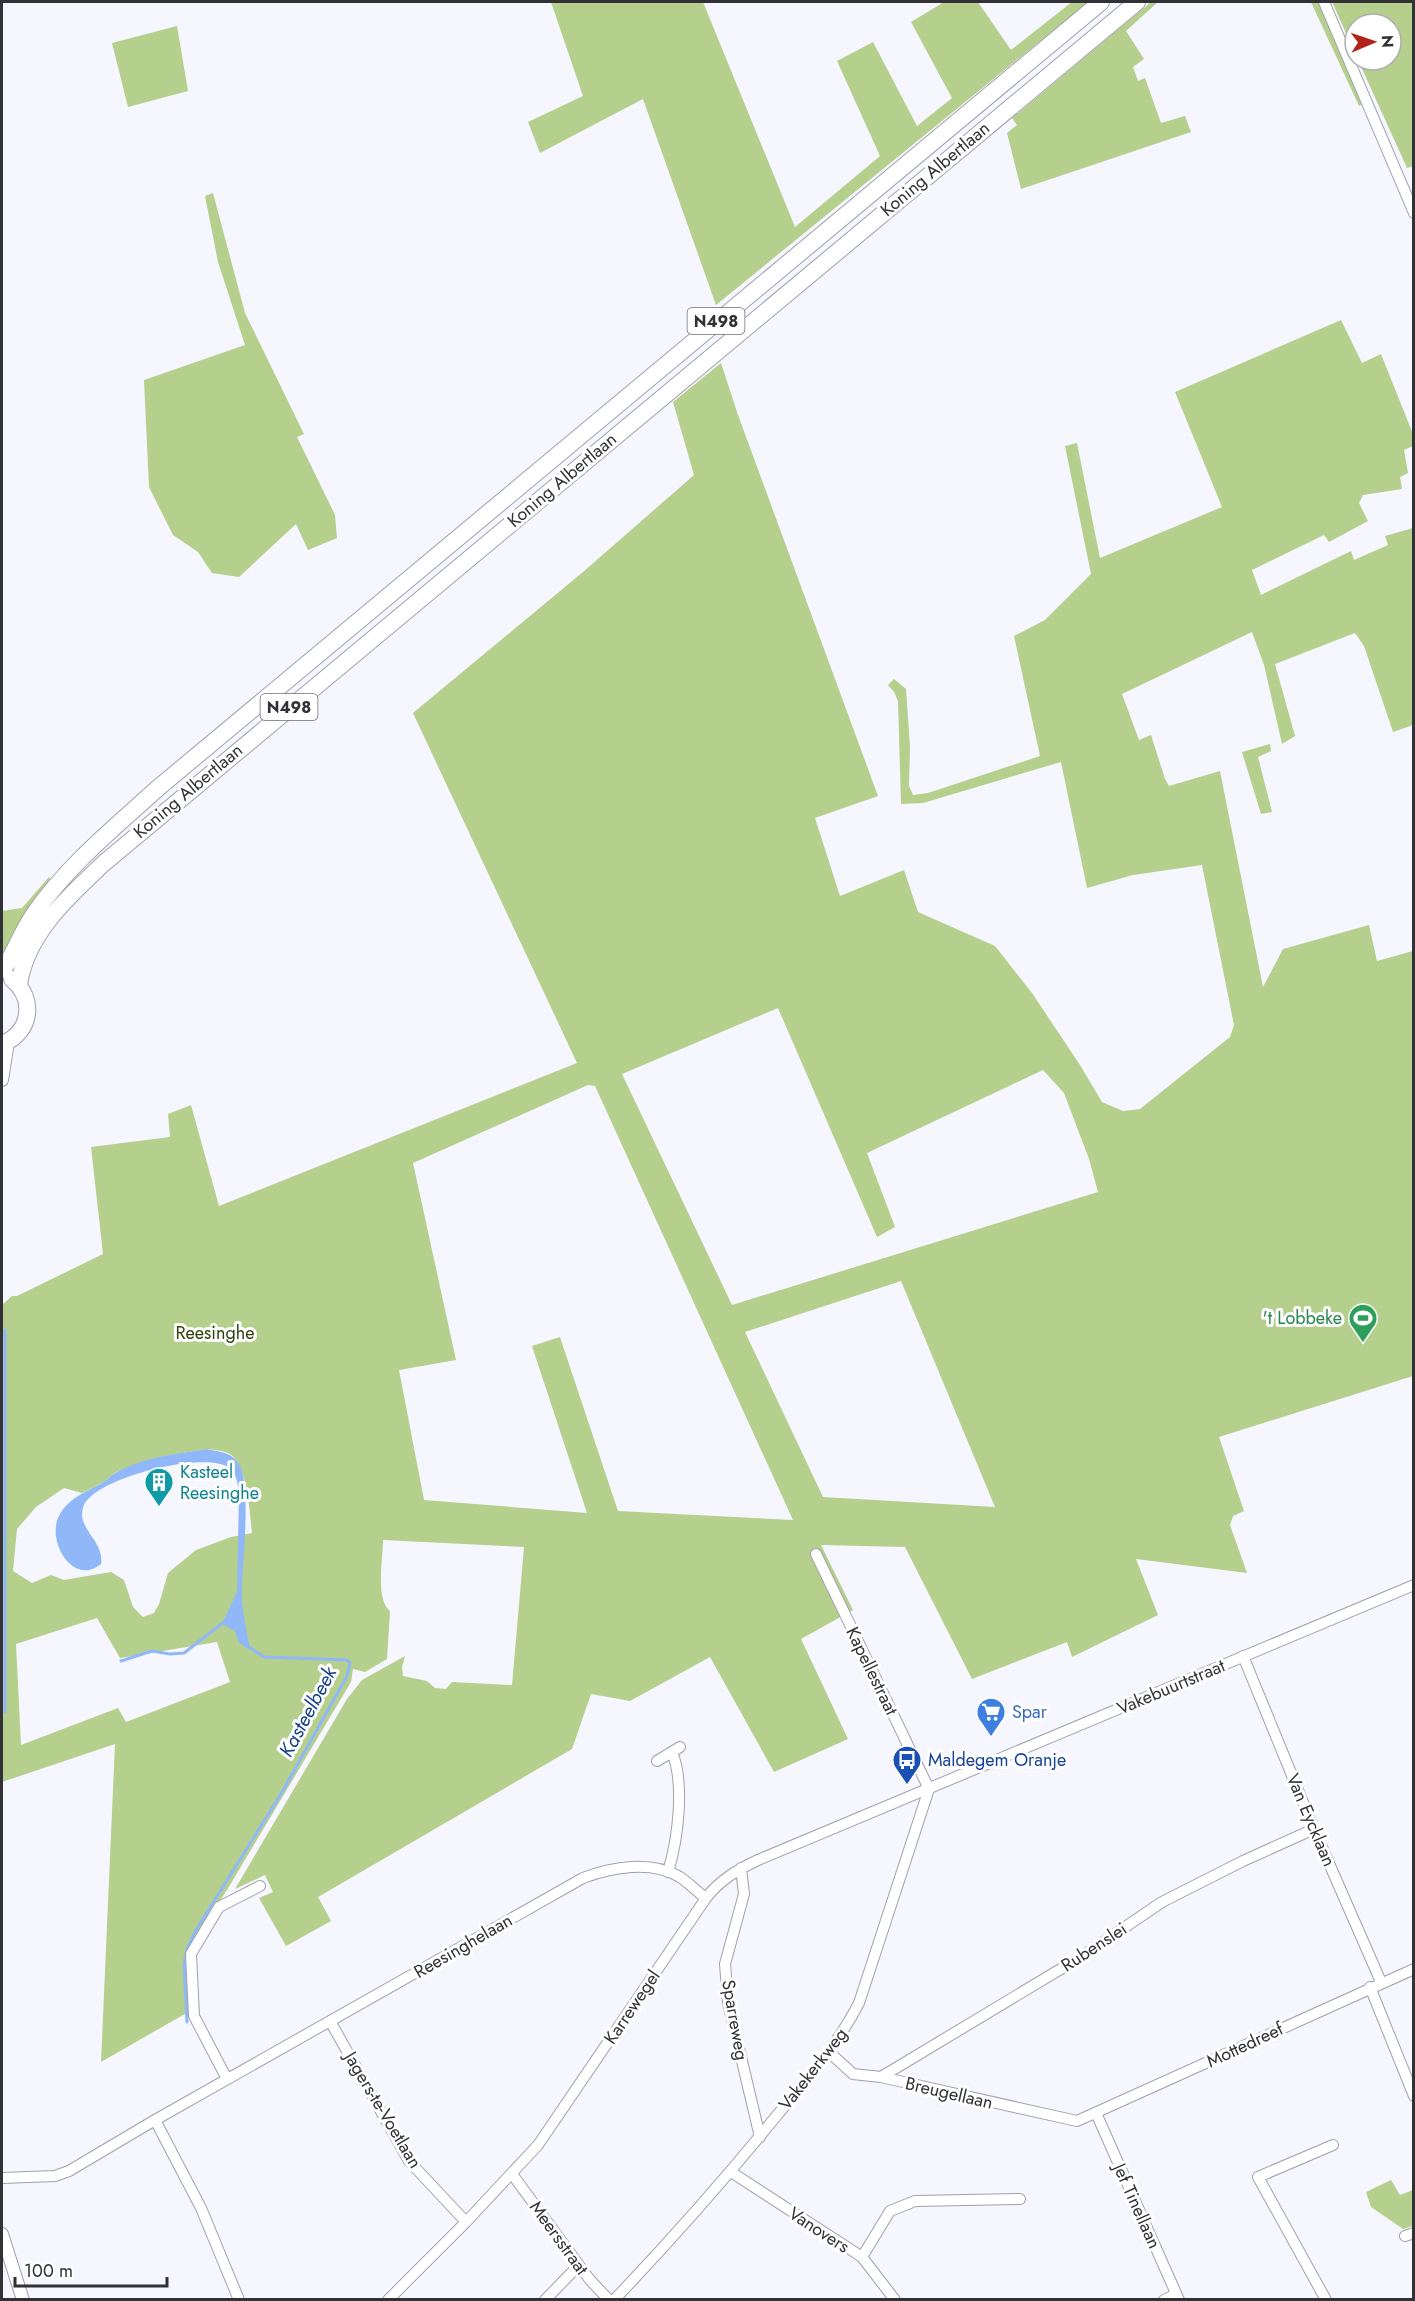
<svg xmlns="http://www.w3.org/2000/svg" width="1415" height="2301" viewBox="0 0 1415 2301" font-family="Jost,sans-serif">
<style>
.green{fill:#b5cf8d;fill-rule:evenodd}
.water{fill:#90b7f7}
.lines{fill:none;stroke-linecap:round;stroke-linejoin:round}
.stream{stroke:#90b7f7;stroke-width:3}
.minor-casing{stroke:#9fa0ab;stroke-width:12}
.tertiary-casing{stroke:#9fa0ab;stroke-width:14}
.primary-casing{stroke:#9fa0ab;stroke-width:18}
.minor{stroke:#fff;stroke-width:10}
.tertiary{stroke:#fff;stroke-width:12}
.primary{stroke:#fff;stroke-width:16}
.labels{text-anchor:middle;dominant-baseline:central;stroke-width:6;stroke-linejoin:round;paint-order:stroke}
.shield{fill:#fff;stroke:#6f6f72;stroke-width:1.5}
.shield-label{font-size:16px;font-weight:bold;fill:#313136}
.street-label{font-size:18px;fill:#313136;stroke:#fff}
.leisure-label{font-size:18px;fill:#27864d;stroke:#fff;text-anchor:end}
.park-label{font-size:18px;fill:#2f400a;stroke:#fff}
.culture-label{font-size:18px;fill:#0d838f;stroke:#fff;text-anchor:start}
.shop-label{font-size:18px;fill:#366cbe;stroke:#fff;text-anchor:start}
.transit-label{font-size:18px;fill:#164399;stroke:#fff;text-anchor:start}
.water-label{font-size:20px;font-style:italic;fill:#15408a;stroke:#fff}
</style>
<rect width="100%" height="100%" fill="#f6f6fe"/>
<path class="green" d="M551,2H703L795,227L880,156L837,61L873,42L917,126L952,98L911,22L944,2H978L1011,50L1072,2H1088L716,305L643,99L540,153L528,122L583,96Z
M1151,2H1158L1126,31L1144,59L1133,67L1138,81L1145,78L1161,123L1185,116L1191,132L1021,189L1007,133L1017,125L1012,118Z
M1311,2H1319L1363,104L1359,106Z
M1332,2H1413V166L1407,168L1358,60H1391V24H1355V53Z
M177,26L188,91L128,107L112,43Z
M213,193L245,313L304,434L297,437L335,515L337,538L308,550L296,524L239,577L212,573L198,552L173,535L149,487L144,380L245,345L218,262L205,196Z
M1341,320L1362,363L1381,354L1413,434V446L1404,450L1408,473L1400,477L1402,489L1363,495L1359,503L1368,521L1329,542L1324,535L1252,570L1261,595L1351,551L1354,560L1388,545L1385,536L1413,528V725L1393,732L1364,646L1355,633L1275,664L1295,736L1282,744L1264,665L1252,632L1122,694L1139,740L1151,735L1165,779L1169,786L1220,771L1263,987L1283,949L1369,925L1377,961L1413,951V1376L1219,1437L1244,1511L1233,1516L1230,1525L1247,1573L1136,1559L1158,1615L1072,1657L1067,1642L972,1679L905,1547L821,1545L853,1610L801,1639L848,1739L774,1772L710,1657L630,1701L591,1694L572,1749L318,1897L331,1921L286,1946L259,1898L273,1892L265,1875L235,1889L347,1699L362,1680L405,1656L402,1667L403,1676L427,1681L435,1688L446,1689L452,1682L512,1685L524,1547L383,1540C383,1559 375,1599 390,1611L387,1659L365,1672L353,1669L351,1682L227,1890L192,1942L190,2011L101,2062L115,1744L2,1782V1305L12,1296H17L103,1254L91,1147L170,1137L168,1114L191,1105L219,1206L577,1063L413,713L583,572L694,475L673,402L721,363L738,415L878,796L815,818L840,896L904,870L918,912L995,946L1032,993L1080,1065L1102,1102L1123,1111L1140,1109L1230,1037L1234,1025L1202,865L1133,875L1087,888L1061,762L923,803L901,804L898,701L894,692L888,685L894,679L906,689L910,747L909,786L913,795L928,793L1040,756L1014,636L1045,620L1091,574L1065,446L1077,443L1100,558L1222,507L1175,392ZM778,1008L877,1237L895,1227L867,1153L1043,1070L1064,1093L1089,1159L1098,1192L732,1305L622,1074ZM588,1085L595,1086L793,1520L618,1511L560,1337L532,1346L587,1513L424,1500L399,1370L456,1360L413,1163ZM901,1281L995,1507L823,1497L745,1332ZM207,1449C213,1450 224,1450 230,1454C247,1464 250,1514 252,1533L231,1537L196,1550L168,1573L159,1604L154,1613L143,1617L133,1607L124,1580L111,1572L64,1580L51,1575L32,1583L13,1571L17,1529L36,1507L64,1488L82,1493L104,1482L116,1472L136,1464L165,1456ZM97,1618L120,1658L217,1642L230,1682L126,1722L118,1708L21,1745L16,1644Z
M1270,744L1271,751L1258,757L1272,812L1261,814L1242,752Z
M49,877L53,883L2,963V911L22,908Z
M1391,2180L1400,2195L1413,2190V2226L1403,2229L1371,2207L1366,2192Z"/>
<path class="water" d="M207,1449C220,1452 232,1452 239,1464C252,1486 242,1562 242,1590C241,1610 247,1630 250,1650L239,1643L235,1631L222,1624L237,1592L239,1494C238,1486 237,1474 230,1468C206,1450 97,1477 84,1505C74,1528 105,1540 101,1564C73,1587 46,1541 59,1516C68,1498 86,1492 102,1483C108,1480 112,1474 117,1472C144,1457 177,1454 207,1449Z"/>
<g class="lines">
<path class="stream" d="M121,1661L152,1651L170,1654L184,1653L224,1622
M5,1712V1330
M187,2022L184,1965L187,1949L196,1930L281,1794L347,1676L350,1663L347,1660L264,1657L249,1647"/>
<g class="minor-casing">
<path id="minor" d="M1324,2L1414,213
M816,1554L929,1789
M1243,1656L1314,1829L1381,1982
M657,1761L680,1747
M741,1868L744,1894L725,1964L728,2002L760,2137
M668,1872C678,1839 685,1784 672,1752
M1370,1987L1414,2096
M330,2021L409,2161L466,2222
M829,2052L853,2074L881,2077L1077,2121L1414,1969
M881,2077L1084,1955L1162,1902L1243,1861L1314,1829
M227,2079L194,2016L191,1954L219,1907L260,1886
M1096,2113L1179,2300
M155,2120L201,2208L239,2300
M731,2172L862,2257L895,2300
M512,2174L590,2280L609,2300
M2,2178L55,2176L69,2171L155,2120L583,1878C612,1867 651,1860 680,1877C689,1883 697,1892 706,1898
M1405,2236L1414,2233
M862,2257L890,2211L915,2201L1020,2199
M388,2300L466,2222L538,2145L706,1898C720,1880 737,1870 758,1860L1414,1585
M545,2300L579,2265
M614,2300C671,2240 726,2178 778,2114C808,2078 838,2044 859,2003L929,1789
M1164,2300L1176,2294
M1326,2300L1258,2177L1333,2145"/>
</g>
<g class="tertiary-casing">
<path id="tertiary" d="M2,1080L8,1042
M2,2234L23,2300"/>
</g>
<g class="primary-casing">
<path id="primary" d="M2,970L7,964C16,948 23,930 34,914C67,866 115,827 158,788L1101,2
M19,985C26,934 68,897 104,863L1137,2
M2,1044C31,1033 36,999 12,979"/>
</g>
<use href="#minor" class="minor"/>
<use href="#tertiary" class="tertiary"/>
<use href="#primary" class="primary"/>
</g>
<defs>
<g id="stadium-pin" transform="scale(1.5)"><path d="M0 17L-7.5 6A9.5 9.5 0 1 1 7.5 6Z" fill="#2e9e5b" stroke="#fff"/><path d="M0-5a6.5 5 0 1 0 0 10a6.5 5 0 1 0 0-10ZM-3.5-1.8h7v3.6h-7Z" fill="#fff"/></g>
<g id="building-pin" transform="scale(1.5)"><path d="M0 17L-7.5 6A9.5 9.5 0 1 1 7.5 6Z" fill="#0f9aa8" stroke="#fff"/><path d="M-4-6H4V6H1V3H-1V6H-4ZM-2.5-4.3h1.7v1.8h-1.7ZM.8-4.3h1.7v1.8H.8ZM-2.5-1h1.7V.8h-1.7ZM.8-1h1.7V.8H.8Z" fill="#fff"/></g>
<g id="supermarket-pin" transform="scale(1.5)"><path d="M0 17L-7.5 6A9.5 9.5 0 1 1 7.5 6Z" fill="#3f7fe0" stroke="#fff"/><path d="M-6-5.5h2.5l.6 2H6L4.5 2H-2.5L-4.4-4H-6ZM-1.5 3.2a1.3 1.3 0 1 0 .1 0ZM3 3.2a1.3 1.3 0 1 0 .1 0Z" fill="#fff"/></g>
<g id="bus-pin" transform="scale(1.5)"><path d="M0 17L-7.5 6A9.5 9.5 0 1 1 7.5 6Z" fill="#1a4fb4" stroke="#fff"/><path d="M-5-6H5V4H4V6H2V4H-2V6H-4V4H-5ZM-3.5-4V0h7V-4ZM-3.5 1.2v1.5H-2V1.2ZM2 1.2v1.5H3.5V1.2Z" fill="#fff"/></g>
</defs>
<g fill-rule="evenodd">
<use href="#stadium-pin" x="1363" y="1318"/>
<use href="#building-pin" x="159" y="1482"/>
<use href="#supermarket-pin" x="991" y="1712"/>
<use href="#bus-pin" x="907" y="1760"/>
</g>
<g class="labels">
<g class="shield">
<rect x="687.5" y="308" width="57" height="26" rx="4.5"/>
<rect x="260.5" y="694" width="57" height="26" rx="4.5"/>
</g>
<g class="shield-label">
<text x="716" y="321">N498</text>
<text x="289" y="707">N498</text>
</g>
<g class="street-label">
<text transform="translate(935 169) rotate(-40)">Koning Albertlaan</text>
<text transform="translate(562 480) rotate(-40)">Koning Albertlaan</text>
<text transform="translate(188 791) rotate(-40)">Koning Albertlaan</text>
<text transform="translate(872 1671) rotate(64)">Kapellestraat</text>
<text transform="translate(1171 1687) rotate(-23)">Vakebuurtstraat</text>
<text transform="translate(1311 1820) rotate(67)">Van Eycklaan</text>
<text transform="translate(463 1946) rotate(-30)">Reesinghelaan</text>
<text transform="translate(1094 1947) rotate(-33)">Rubenslei</text>
<text transform="translate(632 2007) rotate(-56)">Karrewegel</text>
<text transform="translate(735 2020) rotate(80)">Sparreweg</text>
<text transform="translate(1245 2045) rotate(-25)">Mottedreef</text>
<text transform="translate(813 2069) rotate(-52)">Vakekerkweg</text>
<text transform="translate(949 2093) rotate(13)">Breugellaan</text>
<text transform="translate(383 2110) rotate(59)">Jagers-te-Voetlaan</text>
<text transform="translate(1137 2206) rotate(66)">Jef Tinellaan</text>
<text transform="translate(819 2230) rotate(33)">Vanovers</text>
<text transform="translate(559 2238) rotate(54)">Meersstraat</text>
</g>
<g class="leisure-label">
<text x="1342" y="1318">'t Lobbeke</text>
</g>
<g class="park-label">
<text x="215" y="1333">Reesinghe</text>
</g>
<g class="culture-label">
<text x="180" y="1472">Kasteel<tspan x="180" dy="21">Reesinghe</tspan></text>
</g>
<g class="shop-label">
<text x="1012" y="1712">Spar</text>
</g>
<g class="transit-label">
<text x="928" y="1760">Maldegem Oranje</text>
</g>
<g class="water-label">
<text transform="translate(308 1712) rotate(-62)">Kasteelbeek</text>
</g>
</g>
<rect width="1415" height="2301" fill="none" stroke="#313136" stroke-width="6"/>
<g transform="translate(1373 42) rotate(88)"><circle r="28" fill="#ffffff" stroke="#adadaf" stroke-width="1.5"/>
<path d="M0-4.5L10 22L0 15L-10 22Z" fill="#b2221b"/>
<text y="-9" font-size="16" font-weight="bold" text-anchor="middle" fill="#313136">N</text>
</g>
<path d="M15 2277v9h152v-9" fill="none" stroke="#313136" stroke-width="3"/>
<text x="24" y="2277" font-size="18" fill="#313136" stroke="#ffffff" stroke-width="4.5" paint-order="stroke">100 m</text>
</svg>
